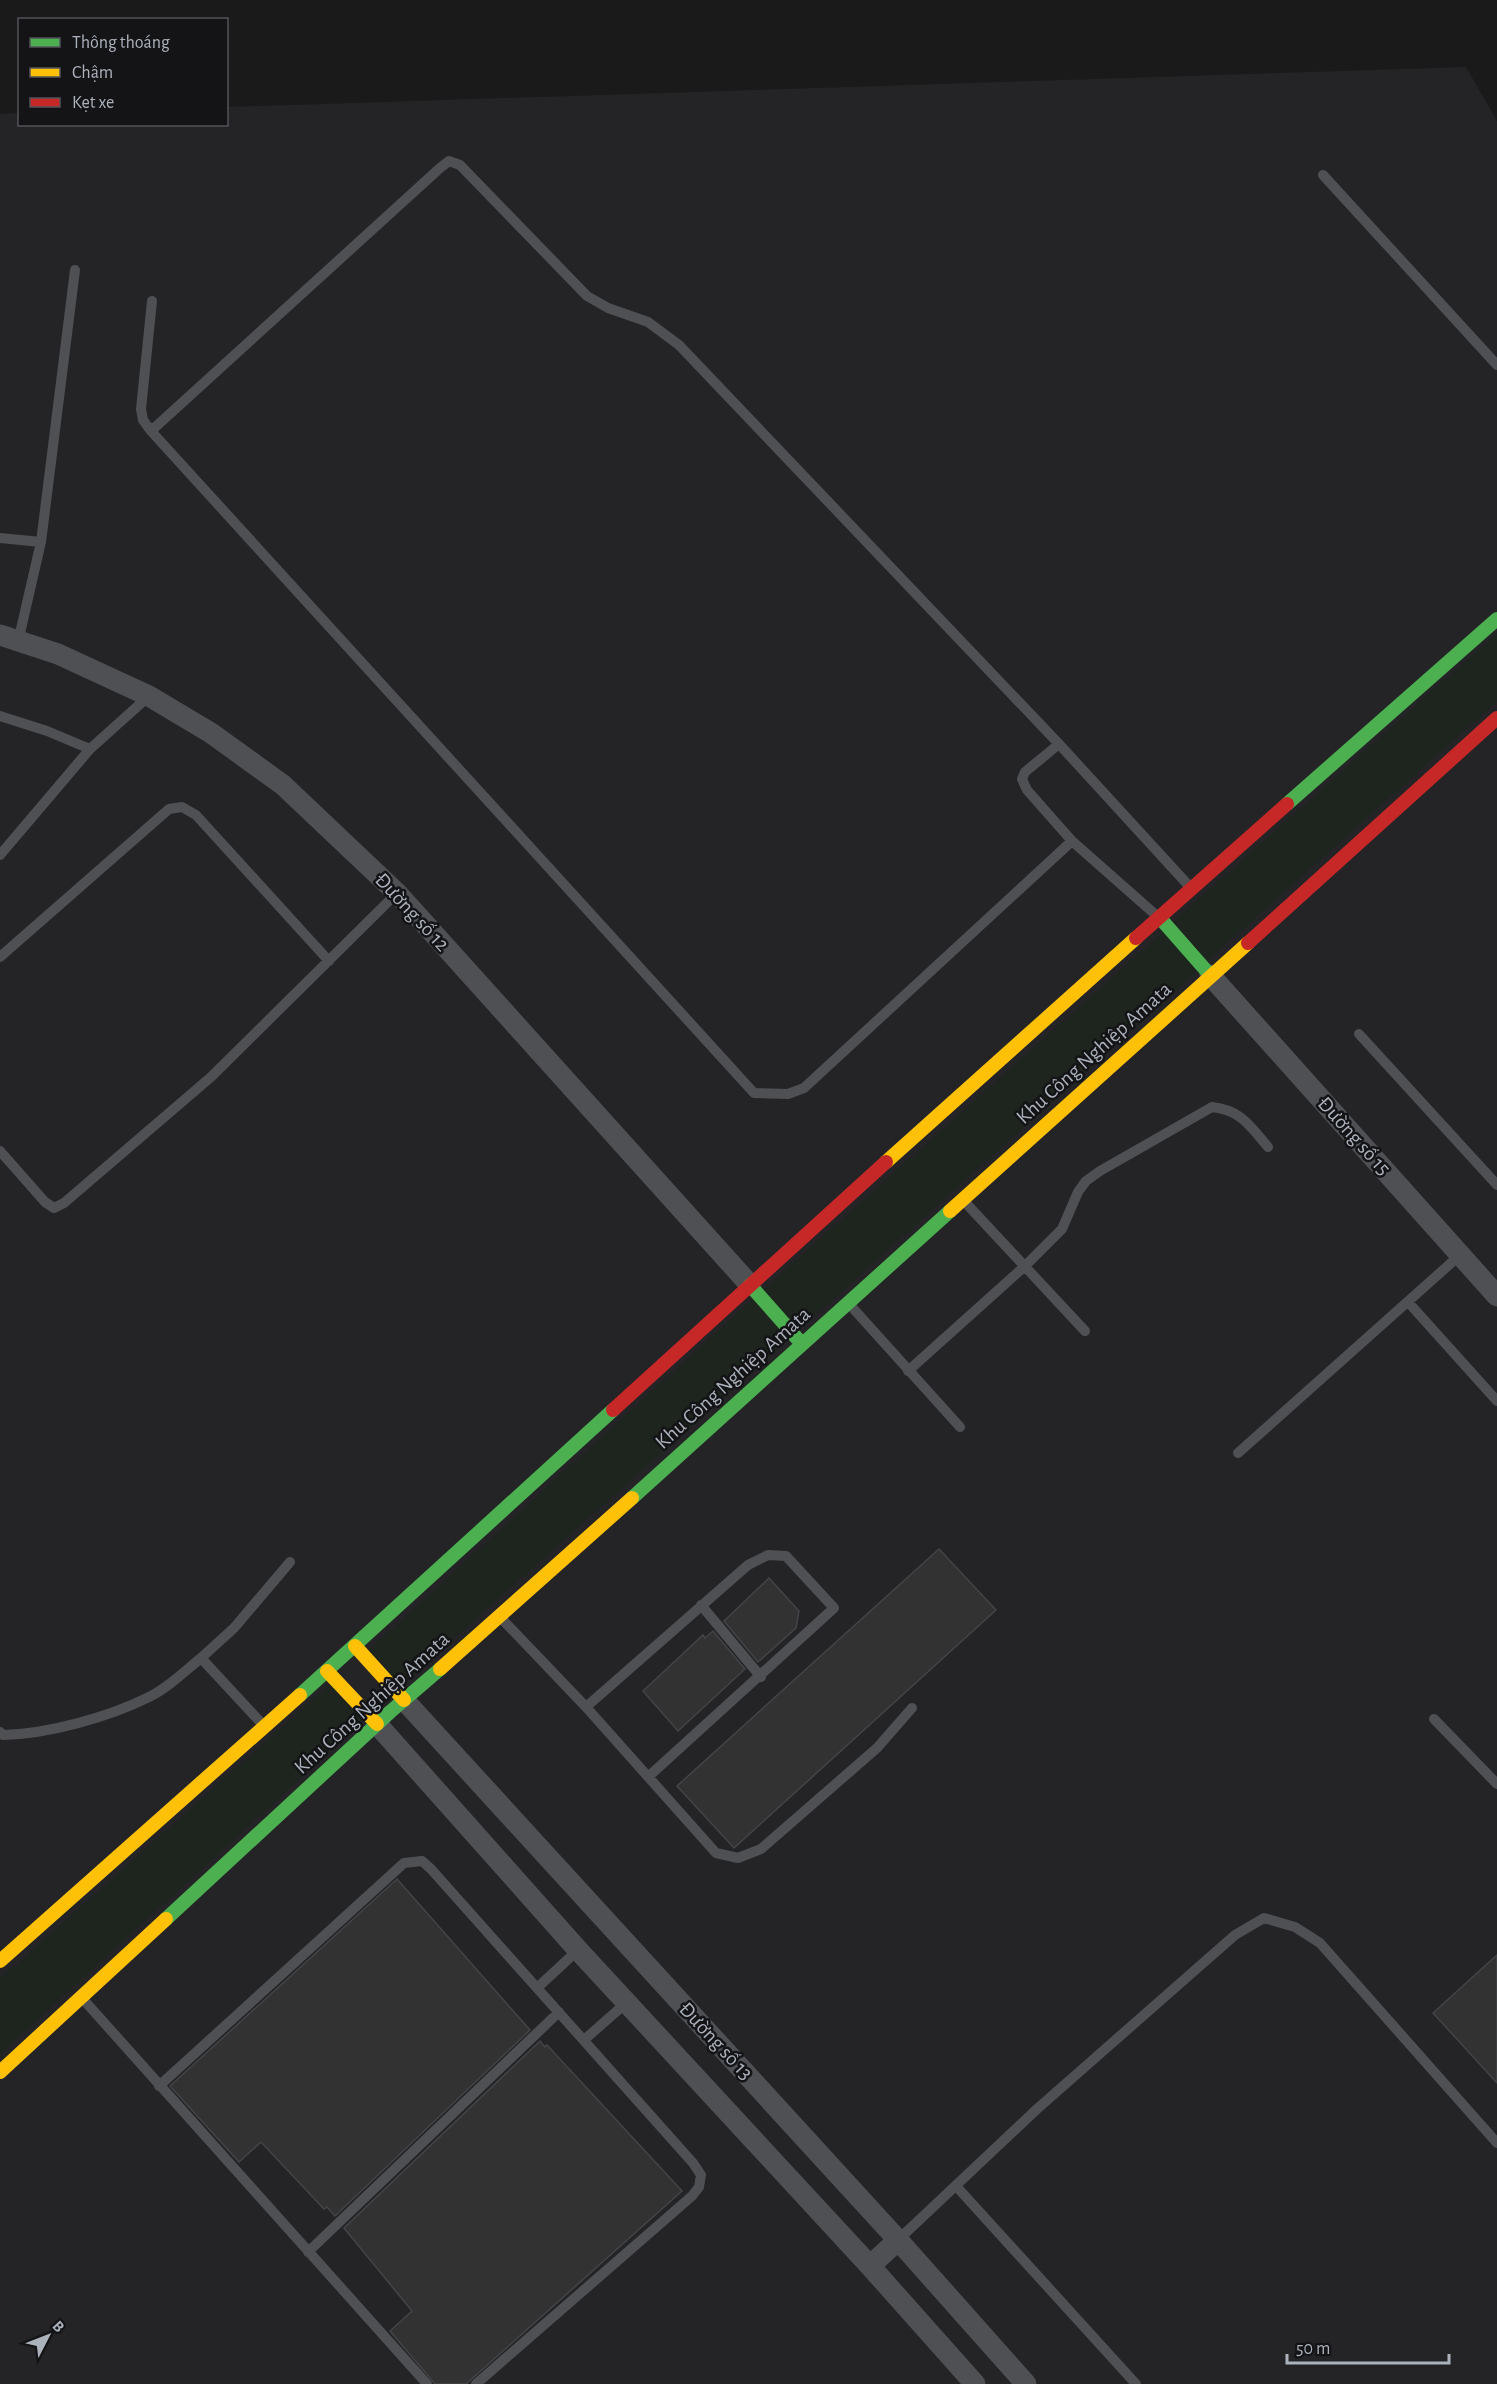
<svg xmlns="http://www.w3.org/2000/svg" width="1497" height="2384" viewBox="0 0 1497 2384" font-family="'Alegreya Sans',sans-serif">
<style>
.built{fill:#242427}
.green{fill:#1d251e}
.building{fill:#323233;stroke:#434447;stroke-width:1.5}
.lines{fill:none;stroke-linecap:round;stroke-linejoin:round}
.lane{stroke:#4e5054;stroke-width:10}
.street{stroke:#4e5054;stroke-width:21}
.fast{stroke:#4caf50;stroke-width:14}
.slow{stroke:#ffc107;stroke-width:14}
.jam{stroke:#c62828;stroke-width:14}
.labels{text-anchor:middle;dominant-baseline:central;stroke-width:5;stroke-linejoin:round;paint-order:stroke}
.street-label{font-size:21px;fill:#abb2bc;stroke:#141417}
</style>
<rect width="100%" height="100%" fill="#1a1a1b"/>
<path class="built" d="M1466,67L1497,121V2384H0V114L19,113L20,124H226L227,107Z"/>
<path class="green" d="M1497,633V701L1207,961L1173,922Z
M1163,932L1197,971L799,1330L763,1290Z
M753,1299L788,1339L401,1686L369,1650Z
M330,1684L364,1720L0,2054V1979Z"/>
<path class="building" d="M939,1549L996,1610L734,1848L677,1786Z
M769,1578L799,1611L796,1628L758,1662L724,1621Z
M713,1631L745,1669L678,1731L643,1691L703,1635L705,1638Z
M397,1879L530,2030L335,2216L327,2207L324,2209L261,2142L239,2162L170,2086Z
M1497,1955V2083L1433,2013Z
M540,2041L545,2047L547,2045L682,2191L466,2384H435L390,2331L412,2311L344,2228Z"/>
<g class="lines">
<path class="lane" d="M1323,175L1497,365
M151,431L143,420L141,409L152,301
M0,538L41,542
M18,642L41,542L75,270
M0,716L47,731L90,749L149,696
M1059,744L1025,772L1022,779L1027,790L1072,841
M0,855L90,749
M1157,916L1072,841L804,1088L788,1094L754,1093L151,431L440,168L449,161L460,165L587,296L608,308L648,322L679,345L1059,744L1190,887
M0,957L169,809L182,807L196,815L329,961
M1359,1034L1497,1185
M0,1151L45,1202L54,1208L64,1203L211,1077L397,893
M963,1200L1085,1331
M1408,1302L1497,1401
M850,1305L960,1427
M908,1371L1025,1266L1062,1229L1078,1192L1086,1181L1100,1171L1212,1107C1241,1110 1250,1126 1268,1147
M1238,1453L1460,1255
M701,1605L761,1677
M500,1617L586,1707L748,1565L768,1555L786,1556L834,1608L648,1777
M586,1707L716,1853L738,1858L761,1849L877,1748L912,1708
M1434,1719L1497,1784
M264,1726L201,1658L234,1628L290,1562
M0,1732L3,1735C48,1734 109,1717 149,1697C168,1688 185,1671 201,1658
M537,1988L578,1950
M82,1998L427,2384
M584,2040L626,2003
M159,2086L404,1863L422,1861L431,1869L693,2163L701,2175L699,2187L692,2196L476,2384
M956,2186L1136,2384
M898,2240L1037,2109L1235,1935L1264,1918L1295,1927L1320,1943L1497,2143
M308,2252L559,2012"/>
<path class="street" d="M0,635L58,654L149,696L211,733L283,785L397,893L750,1285
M1210,975L1497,1296
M404,1700L898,2240L1026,2384
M377,1724L578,1950L870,2266L975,2384
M870,2266L898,2240"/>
<path class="fast" d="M1287,804L1497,619
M1160,918L1210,975
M750,1285L802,1344
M632,1498L950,1211
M300,1695L613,1410
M166,1919L390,1712L440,1669"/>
<path class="slow" d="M886,1162L1136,938
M950,1211L1248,943
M355,1646L404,1700
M440,1669L632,1498
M327,1671L377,1724
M0,1961L300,1695
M0,2072L166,1919"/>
<path class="jam" d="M1136,938L1287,804
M1248,943L1497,718
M613,1410L886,1162"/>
</g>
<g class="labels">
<g class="street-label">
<text transform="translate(412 912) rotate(47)">Đường số 12</text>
<text transform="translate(1094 1053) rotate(-42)">Khu Công Nghiệp Amata</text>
<text transform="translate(1354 1136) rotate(48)">Đường số 15</text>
<text transform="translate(733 1378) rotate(-42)">Khu Công Nghiệp Amata</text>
<text transform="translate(372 1703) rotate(-42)">Khu Công Nghiệp Amata</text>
<text transform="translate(716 2041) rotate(47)">Đường số 13</text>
</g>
</g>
<rect x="18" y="18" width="210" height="108" fill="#141417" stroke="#505359" stroke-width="1.5"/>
<rect x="30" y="38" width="30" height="9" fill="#4caf50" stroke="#505359" stroke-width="1.5"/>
<text x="72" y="48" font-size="18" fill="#abb2bc">Thông thoáng</text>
<rect x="30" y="68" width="30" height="9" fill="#ffc107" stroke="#505359" stroke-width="1.5"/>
<text x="72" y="78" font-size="18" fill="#abb2bc">Chậm</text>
<rect x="30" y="98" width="30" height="9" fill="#c62828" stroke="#505359" stroke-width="1.5"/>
<text x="72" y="108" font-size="18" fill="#abb2bc">Kẹt xe</text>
<g transform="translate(48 2336) rotate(48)" stroke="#141417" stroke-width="4.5" paint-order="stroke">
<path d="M0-4.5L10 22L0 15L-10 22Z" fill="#abb2bc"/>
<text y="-9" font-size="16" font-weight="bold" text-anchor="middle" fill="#abb2bc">B</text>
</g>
<path d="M1287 2354v9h162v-9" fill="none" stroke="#abb2bc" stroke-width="3"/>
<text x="1296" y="2354" font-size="18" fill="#abb2bc" stroke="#141417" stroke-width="4.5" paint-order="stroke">50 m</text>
</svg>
